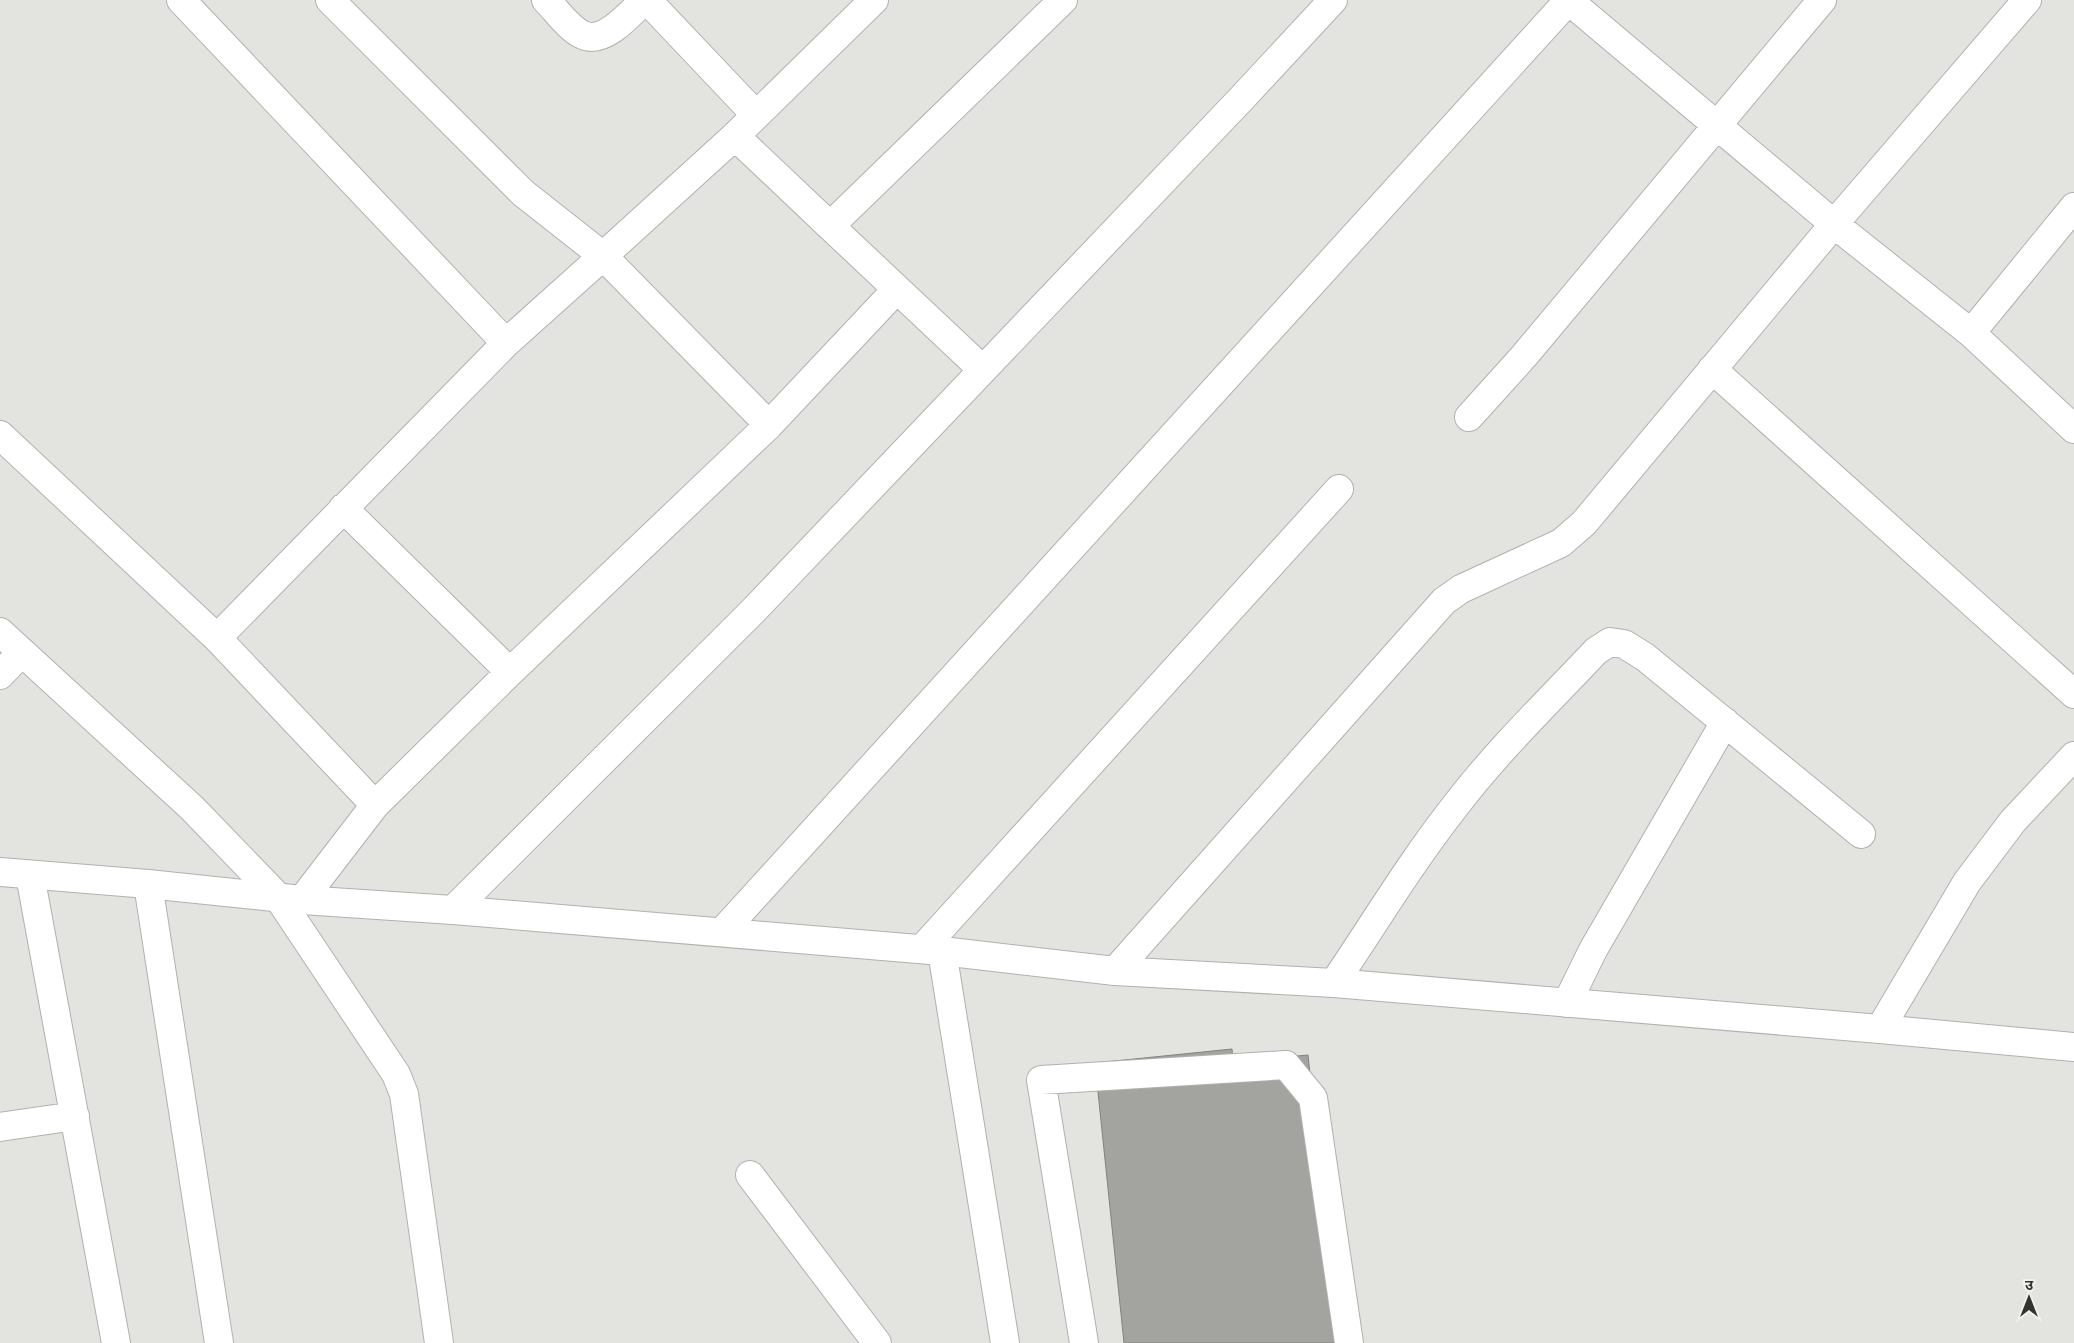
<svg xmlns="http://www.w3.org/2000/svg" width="2074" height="1343" viewBox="0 0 2074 1343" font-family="'Nunito Sans','Noto Sans Devanagari',sans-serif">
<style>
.building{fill:#a3a49f;stroke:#82837f}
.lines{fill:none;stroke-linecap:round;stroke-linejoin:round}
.minor-casing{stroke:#b1b1ad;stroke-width:30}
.tertiary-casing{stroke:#b1b1ad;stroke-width:30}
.minor{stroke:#fff;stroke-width:28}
.tertiary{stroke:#fff;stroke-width:28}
</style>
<rect width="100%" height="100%" fill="#e3e3df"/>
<path class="building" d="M1232,1049L1233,1062L1308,1055L1338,1343H1124L1095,1063Z"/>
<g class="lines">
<g class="minor-casing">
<path id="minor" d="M181,0L506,343L603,256L523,193L330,0
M546,0C557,11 569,29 583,35C604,45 631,13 644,0
M647,0L756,115
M1568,0L1834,224L1971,333L2074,429
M735,136L830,226L1063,0
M830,226L983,370
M1971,333L2074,207
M1712,369L2074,694
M1469,417L1524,356L1822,0
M769,425L897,289
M0,435L217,638L375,805
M343,508L510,672
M0,632L192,808L278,897L396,1074L404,1094L439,1343
M217,638L506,343
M0,675L22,652
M30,875L116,1343
M148,884L219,1343
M302,900L375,805L510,672L769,425L603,256L735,136L874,0
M453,910L753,611L1242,98L1333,0
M722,932L1569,0
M922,949L1339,489
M942,951L1005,1343
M1115,971L1444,601L1461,589L1561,543L1584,523L1834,224L2027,0
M1334,983C1374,924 1411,862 1456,805C1498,750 1549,701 1596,651L1610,642L1624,644L1645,657L1861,834
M1567,1003L1593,950L1725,722
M1880,1029L1967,882L2013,821L2074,756
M0,1127L75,1116
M750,1175L877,1343
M1084,1343L1041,1080L1286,1065L1313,1098L1349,1343"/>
</g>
<g class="tertiary-casing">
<path id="tertiary" d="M0,872L148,884L302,900L453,910L942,951L1115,971L1334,983L1880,1029L2074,1047"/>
</g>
<use href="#minor" class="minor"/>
<use href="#tertiary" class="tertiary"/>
</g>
<g transform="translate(2029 1298)" stroke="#f0f1ec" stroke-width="4" paint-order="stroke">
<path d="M0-4L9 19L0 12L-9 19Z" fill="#333331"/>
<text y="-8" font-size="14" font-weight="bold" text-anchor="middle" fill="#333331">उ</text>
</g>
</svg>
